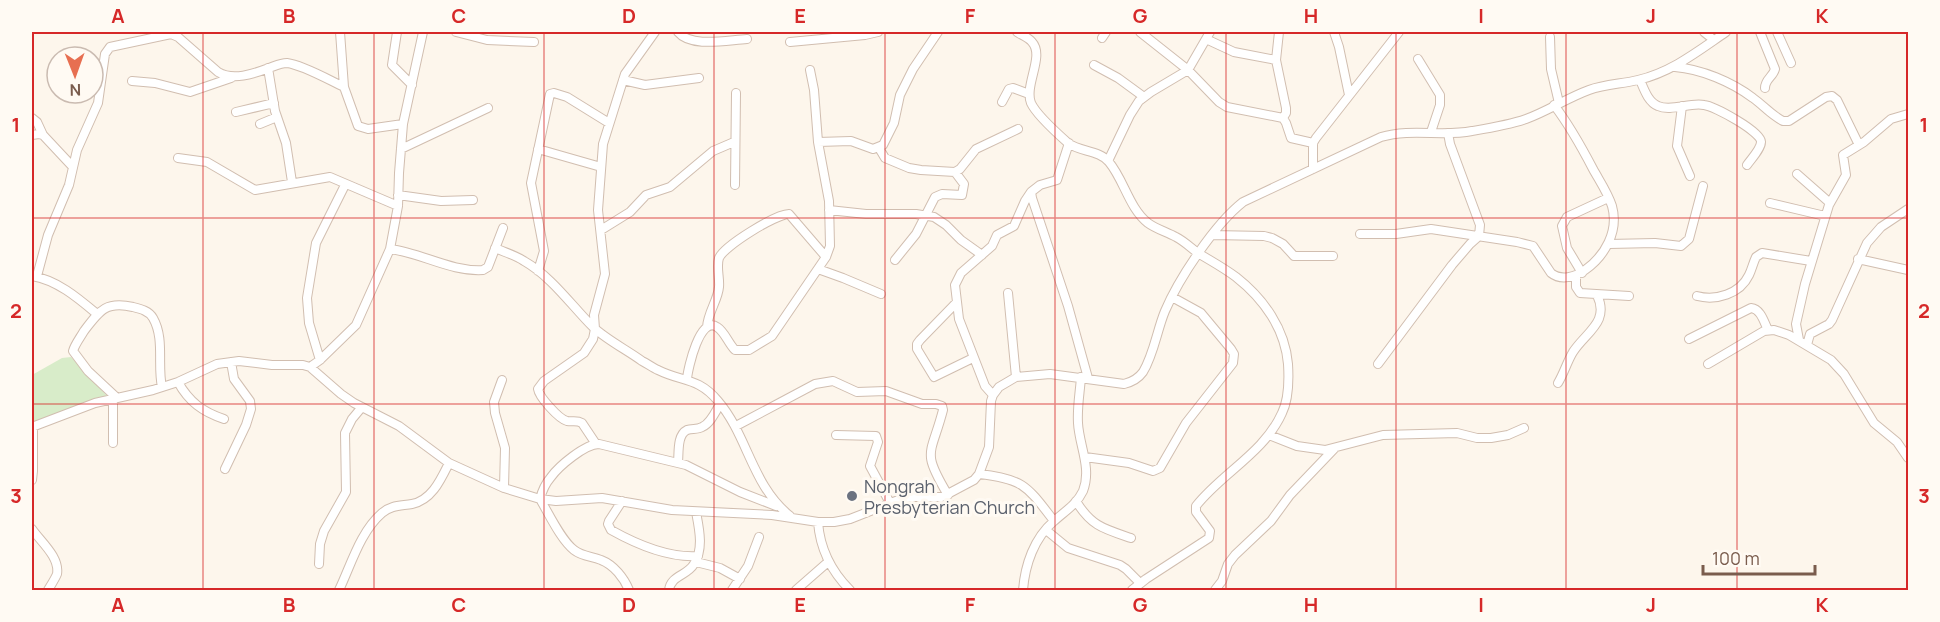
<svg xmlns="http://www.w3.org/2000/svg" width="1940" height="622" viewBox="0 0 1940 622" font-family="Manrope,sans-serif">
<style>
.green{fill:#d8ecc9}
.lines{fill:none;stroke-linecap:round;stroke-linejoin:round}
.minor-casing{stroke:#d1beb0;stroke-width:10}
.minor{stroke:#fff;stroke-width:8}
.grid{fill:none;stroke:#d62828;stroke-width:1.5;stroke-opacity:0.55}
.worship-dot{fill:#6b7280;stroke:#fffaf3;stroke-width:2}
.labels{text-anchor:middle;dominant-baseline:central;stroke-width:6;stroke-linejoin:round;paint-order:stroke}
.worship-label{font-size:18px;fill:#5b616d;stroke:#fffaf3;text-anchor:start}
.neatline{fill:none;stroke:#d62828;stroke-width:2}
.grid-label{font-size:20px;text-anchor:middle;font-weight:bold;fill:#d62828}
</style>
<rect width="100%" height="100%" fill="#fdf6ec"/>
<path class="green" d="M71,357L109,398L32,424V375L62,358Z"/>
<g class="lines">
<g class="minor-casing">
<path id="minor" d="M340,32L344,87L358,126L368,129L403,124
M397,32L392,65L412,85
M456,32L487,40L534,42
M678,32C691,48 727,40 747,39
M1017,32C1021,35 1028,37 1032,42C1045,56 1024,85 1031,103C1036,114 1059,135 1068,143C1080,152 1099,150 1109,162C1124,180 1129,208 1148,223C1156,229 1167,232 1176,237C1184,241 1191,248 1198,253C1211,261 1224,268 1236,277C1264,299 1285,329 1288,364C1289,380 1289,399 1282,413C1264,453 1222,473 1196,506V512L1210,531L1209,538L1146,579L1132,590
M1140,32L1188,70L1219,102L1227,107L1283,118L1286,123L1291,138L1313,143
M1279,32L1276,60L1286,108V113L1283,118
M1334,32L1339,47L1349,95
M1704,32L1714,40
M1760,32L1775,69C1773,77 1765,79 1765,88
M1777,32L1791,63
M1550,37L1551,69L1559,103
M1102,38L1106,32
M1206,39L1234,52L1276,60
M790,42L865,35L878,32
M1418,59L1440,95V105L1431,132
M1094,65L1118,78L1144,97
M1675,67C1701,69 1732,82 1753,98C1763,105 1771,115 1783,121H1789L1826,97L1832,96L1837,100L1859,145
M268,68L275,111L286,143L292,182
M623,80L645,85L699,78
M1640,80C1644,89 1648,102 1658,106C1671,112 1690,102 1704,105C1714,106 1762,132 1761,142C1761,149 1751,159 1747,165
M132,81L155,83L190,92L231,78
M1002,102L1009,89L1013,88L1029,94
M1682,106L1677,146L1690,176
M236,112L274,103
M32,118L37,122L43,135
M260,124L277,117
M32,135L39,134L43,135L72,166
M818,142L851,141L873,149L883,145L894,123L900,95L913,69L938,32
M1069,143L1057,180L1040,185L1031,192L1032,198L1068,306L1088,378
M879,148L885,158L909,168L921,170L955,172L960,169L976,149L1018,129
M401,149L488,108
M538,149L601,167
M178,158L207,162L255,190L330,177L398,206
M1108,161L1130,115L1139,101L1151,92L1188,70L1210,32
M1313,169V143L1316,138L1399,32
M1797,174L1830,203
M735,185L736,93
M398,195L441,201L473,200
M1770,203L1825,216
M829,210L866,214H916L934,217L946,225L961,240L982,255
M601,230L630,212L646,195L670,187L713,151L734,142
M1360,234H1396L1431,229L1517,242L1533,246L1551,273C1561,281 1575,277 1585,270C1605,256 1619,231 1612,206C1608,193 1599,180 1593,169C1581,146 1570,126 1554,105
M1213,235L1264,236L1272,238L1283,244L1294,256H1333
M1609,244L1655,243L1681,246L1689,239L1703,186
M495,248C504,252 515,255 524,261C552,277 571,305 593,327C607,340 627,350 642,361C648,364 653,368 658,370C682,382 698,377 718,401C748,436 752,486 790,516
M390,249C422,253 451,272 483,270L488,267L503,228
M1858,259L1908,270
M895,260L916,234L935,197L942,194L962,195L964,184L955,172
M818,269L843,278L881,294
M538,271L544,251L531,183L550,94L554,93L567,97L609,123
M1582,273L1567,248L1562,226L1567,217L1608,198
M32,276C57,280 78,298 97,314
M37,276L48,235L69,185L77,150L98,103L105,54L110,47L171,34L178,37L218,72C233,81 253,74 269,68C275,66 280,63 287,63C303,65 329,80 344,87
M1576,276V287L1580,293L1629,296
M1008,293L1016,377
M1697,296C1716,301 1740,294 1749,275C1752,269 1753,263 1756,257L1762,253L1811,261
M956,303L920,340L917,344V349L934,377L973,358
M707,327C708,312 718,300 719,287C720,278 716,267 719,258C724,246 776,214 789,214L826,257
M1689,339L1751,308C1761,309 1764,322 1768,330
M1799,340L1796,324L1805,284L1829,205L1846,175L1843,155L1864,142L1891,119L1908,114
M1807,345L1810,334L1829,324L1832,320L1867,243L1881,227L1908,209
M320,360L309,323L307,298L316,243L345,185
M1378,364L1452,265L1470,244L1479,236L1480,225L1450,144L1448,133
M1708,364L1764,331L1774,330L1789,335L1831,360L1844,374L1874,423L1897,442L1908,458
M310,367L320,360L356,325L390,249L398,206L399,173L403,124L423,32
M687,379C688,368 700,315 717,327C725,332 728,343 735,350H749L772,336L826,257L830,246L829,201L818,142L814,90L810,70
M502,380L494,402L495,413L505,448L504,488
M178,382C189,402 203,412 224,419
M1558,383C1564,373 1567,362 1573,352C1586,332 1610,322 1597,295
M993,395L985,386L959,319L955,285L961,273L992,246L997,235L1014,226L1025,201L1031,192
M117,398L88,371L73,351C75,344 80,338 84,331C100,310 106,301 133,307C141,309 149,311 153,318C165,339 157,365 162,387
M736,426L815,384L833,381L857,392L886,391L922,404H936L942,406L943,410C931,456 921,450 948,495
M32,427L95,403L153,390L178,382L217,364L239,361L272,365H303L310,367L341,394L354,403L399,426L449,463L504,488L540,499L556,501L602,498L672,510L772,515L818,522H834L850,519L901,499L912,497H942L974,480L979,474L989,447L991,401L993,395L999,387L1016,377L1050,374L1124,384C1132,382 1138,379 1143,372C1154,354 1157,330 1165,311C1179,278 1215,224 1243,202L1381,137C1412,128 1442,137 1472,131C1490,128 1509,125 1526,119C1548,111 1567,98 1589,90C1605,84 1622,84 1638,80C1672,72 1698,51 1726,32
M836,435L876,436L878,442L870,466L890,503
M1269,435L1297,446L1325,450L1383,435L1457,433L1477,438H1491L1508,435L1524,428
M113,443V399
M596,444L582,423C577,420 573,422 567,421C559,419 539,397 538,389L544,381L584,353L593,339L595,329L594,315L605,274L598,210L603,144L625,74L655,32
M1085,457L1129,463L1153,471L1160,468L1186,423L1233,363L1234,354L1231,349L1201,313L1172,297
M678,462C679,452 677,435 687,430C692,428 697,430 702,427C710,424 716,411 720,404
M225,469L246,425L251,409L250,401L234,379L231,362
M979,474C1024,479 1027,486 1054,521
M32,480L33,471V427
M622,501L609,521L608,524L611,530C636,544 669,558 698,556
M1076,501C1091,526 1104,529 1131,538
M818,522C820,549 831,571 850,590
M32,529C40,541 60,557 57,574C55,579 51,585 48,590
M1046,530L1068,548L1120,565L1126,569L1140,583
M696,562L720,568L740,579
M319,564L320,544L324,531L346,492L345,433L352,419L362,407
M339,590C351,565 360,532 382,513C391,505 401,506 412,504C432,500 441,479 449,463
M629,590C624,578 614,565 601,560C592,556 583,557 574,550C561,540 549,514 540,499C542,491 545,484 551,477C559,466 585,444 599,444L686,465L740,492L776,506
M669,590C671,575 687,576 694,564C704,549 699,528 696,512
M732,590L748,566L759,537
M796,590L828,562
M1023,590C1025,565 1034,538 1054,521C1064,512 1077,504 1083,491C1092,468 1079,445 1078,423C1077,407 1080,392 1081,377
M1215,590L1222,581L1228,564L1235,555L1271,521L1290,495L1334,449"/>
</g>
<use href="#minor" class="minor"/>
</g>
<path class="grid" d="M203,32V590M374,32V590M544,32V590M714,32V590M885,32V590M1055,32V590M1226,32V590M1396,32V590M1566,32V590M1737,32V590M32,218H1908M32,404H1908"/>
<circle class="worship-dot" cx="852" cy="496" r="6"/>
<g class="labels">
<g class="worship-label">
<text x="864" y="486">Nongrah<tspan x="864" dy="21">Presbyterian Church</tspan></text>
</g>
</g>
<rect width="1940" height="622" fill="none" stroke="#fffaf3" stroke-width="66"/>
<g transform="translate(75 75) rotate(179)"><circle r="28" fill="#fffaf3" stroke="#cabbb1" stroke-width="1.5"/>
<path d="M0-4.5L10 22L0 15L-10 22Z" fill="#e76f51"/>
<text y="-9" font-size="16" font-weight="bold" text-anchor="middle" fill="#7a5c4d">N</text>
</g>
<path d="M1703 565v9h112v-9" fill="none" stroke="#7a5c4d" stroke-width="3"/>
<text x="1712" y="565" font-size="18" fill="#7a5c4d" stroke="#fffaf3" stroke-width="4.5" paint-order="stroke">100 m</text>
<rect x="33" y="33" width="1874" height="556" class="neatline"/>
<g class="grid-label">
<text x="118" y="23">A</text>
<text x="289" y="23">B</text>
<text x="459" y="23">C</text>
<text x="629" y="23">D</text>
<text x="800" y="23">E</text>
<text x="970" y="23">F</text>
<text x="1140" y="23">G</text>
<text x="1311" y="23">H</text>
<text x="1481" y="23">I</text>
<text x="1651" y="23">J</text>
<text x="1822" y="23">K</text>
<text x="16" y="132">1</text>
<text x="1924" y="132">1</text>
<text x="16" y="318">2</text>
<text x="1924" y="318">2</text>
<text x="16" y="503">3</text>
<text x="1924" y="503">3</text>
<text x="118" y="612">A</text>
<text x="289" y="612">B</text>
<text x="459" y="612">C</text>
<text x="629" y="612">D</text>
<text x="800" y="612">E</text>
<text x="970" y="612">F</text>
<text x="1140" y="612">G</text>
<text x="1311" y="612">H</text>
<text x="1481" y="612">I</text>
<text x="1651" y="612">J</text>
<text x="1822" y="612">K</text>
</g>
</svg>
